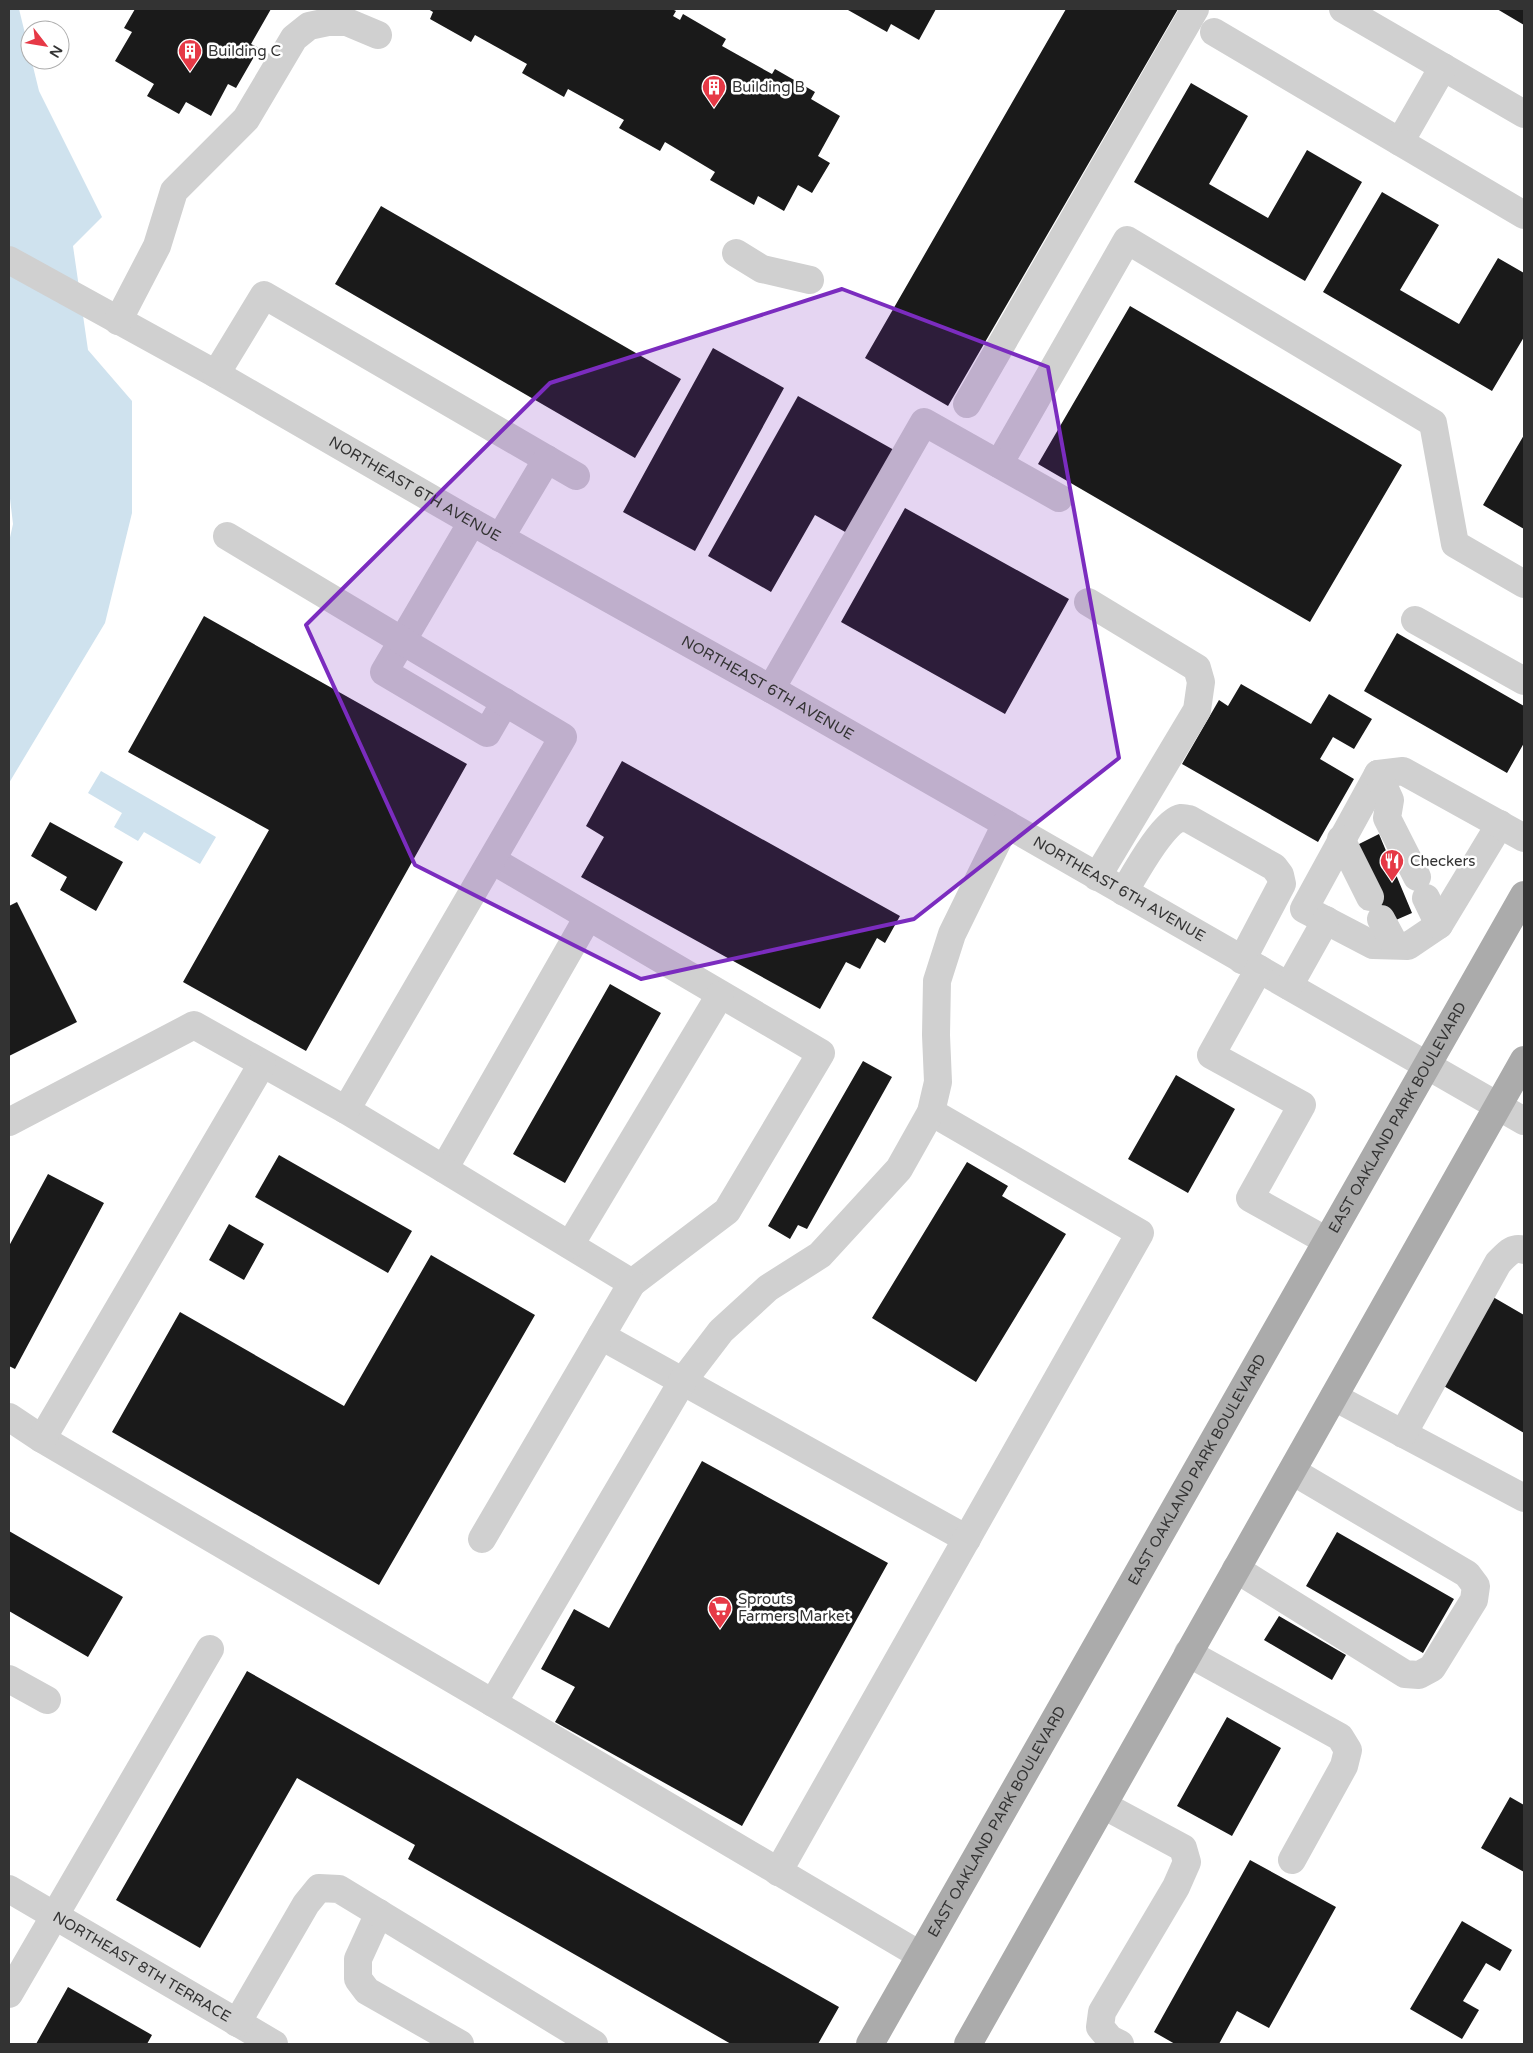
<svg xmlns="http://www.w3.org/2000/svg" width="1533" height="2053" viewBox="0 0 1533 2053" font-family="'Varela Round',sans-serif">
<style>
.water{fill:#cfe2ee}
.building{fill:#1a1a1a}
.lines{fill:none;stroke-linecap:round;stroke-linejoin:round}
.minor{stroke:#d0d0d0;stroke-width:28}
.major{stroke:#ababab;stroke-width:28}
.marked{fill:#7b2cbf;fill-opacity:0.2;stroke:#7b2cbf;stroke-width:4;stroke-linejoin:round}
.labels{text-anchor:middle;dominant-baseline:central;stroke-width:5;stroke-linejoin:round;paint-order:stroke}
.poi-label{font-size:15px;fill:#333;stroke:#fff;text-anchor:start}
.street-label{font-size:15px;fill:#333;stroke:#fff}
</style>
<rect width="100%" height="100%" fill="#fff"/>
<path class="water" d="M9,9H19L39,91L102,217L73,246L88,350L132,401V513L105,623L9,783V542L13,524L9,490Z
M101,771L216,837L200,864L144,832L138,841L114,827L122,813L88,793Z"/>
<path class="building" d="M135,9H271L251,44L259,48L236,88L228,84L211,116L186,102L179,114L147,96L154,84L115,61L132,32L124,28Z
M428,9H672L676,11L673,16L680,20L683,14L726,39L722,46L772,74L775,69L815,92L811,99L840,116L818,156L830,163L812,193L798,185L784,211L758,196L754,205L710,180L715,172L665,142L660,151L619,128L624,120L568,89L564,97L522,73L527,64L475,35L471,42L430,19L433,12Z
M848,9H936L919,40L891,24L887,32L848,10Z
M1066,9H1178L948,406L865,358Z
M1497,9H1524V25Z
M1191,83L1248,116L1209,184L1268,218L1307,150L1362,182L1305,281L1134,182Z
M1382,192L1439,225L1400,290L1459,324L1498,258L1524,273V337L1492,391L1323,292Z
M381,206L681,379L635,458L335,284Z
M1130,306L1402,465L1310,622L1038,464Z
M713,348L784,388L695,551L623,512Z
M798,396L894,450L847,533L815,515L771,592L708,556Z
M1524,435V529L1483,505Z
M905,508L1069,599L1005,714L841,622Z
M204,616L467,764L306,1051L183,982L269,830L128,752Z
M1397,633L1524,706V743L1507,773L1364,691Z
M1241,684L1311,724L1329,694L1372,719L1354,749L1333,737L1320,759L1354,779L1318,842L1182,764L1219,700L1228,706Z
M622,761L900,916L885,943L877,938L860,969L846,962L820,1009L581,877L604,837L586,826Z
M50,822L123,862L96,911L60,890L67,877L31,856Z
M1379,834L1412,913L1389,923L1355,846Z
M17,902L77,1022L9,1056V906Z
M610,984L661,1013L565,1183L513,1154Z
M863,1061L892,1077L807,1229L798,1225L790,1239L768,1226Z
M1176,1075L1235,1109L1188,1193L1128,1159Z
M279,1155L412,1231L388,1273L255,1197Z
M967,1162L1008,1186L1002,1196L1066,1234L976,1382L872,1318Z
M48,1174L104,1203L15,1369L9,1366V1246Z
M229,1224L264,1244L244,1280L209,1260Z
M431,1255L535,1315L379,1585L112,1432L180,1312L344,1406Z
M1493,1297L1524,1315V1433L1442,1385Z
M702,1461L888,1563L742,1826L555,1722L575,1687L541,1669L574,1609L609,1628Z
M9,1531L123,1597L88,1657L9,1611Z
M1337,1532L1454,1599L1423,1653L1306,1586Z
M1279,1616L1346,1655L1332,1680L1264,1640Z
M247,1671L839,2007L818,2044H731L408,1859L415,1845L297,1778L200,1948L116,1900Z
M1227,1717L1281,1748L1232,1836L1177,1806Z
M1510,1797L1524,1805V1872L1481,1848Z
M1250,1860L1336,1907L1269,2028L1237,2011L1219,2044H1175L1154,2032Z
M1462,1921L1512,1950L1500,1971L1486,1963L1463,2001L1479,2010L1462,2039L1410,2009Z
M68,1987L152,2035L147,2044H36Z"/>
<g class="lines">
<g class="minor">
<path d="M1343,9L1524,114"/>
<path d="M1214,32L1400,142L1443,67"/>
<path d="M1400,142L1524,215"/>
<path d="M736,253L762,269L810,280"/>
<path id="s1" d="M9,260L216,374L472,522L771,689L1524,1121"/>
<path d="M118,321L157,246L174,191L246,119L294,38L309,26L328,22H347L378,35"/>
<path d="M216,374L264,295L576,476"/>
<path d="M967,404L1195,9"/>
<path d="M999,464L1127,240L1433,423L1455,544L1524,584"/>
<path d="M472,522L384,672L487,733L505,702"/>
<path d="M500,538L547,459"/>
<path d="M1088,602L1197,668L1201,682L1197,710L1097,877"/>
<path d="M1415,620L1524,681"/>
<path d="M771,689L924,422L1059,498"/>
<path d="M1378,774L1304,909L1373,945L1408,946L1439,925L1500,824"/>
<path d="M1378,774L1403,771L1524,838"/>
<path d="M1378,774L1390,800L1387,818L1417,877"/>
<path d="M1341,839L1370,897"/>
<path d="M492,860L821,1053L727,1211L632,1283L444,1169L588,917"/>
<path d="M1124,892C1133,877 1164,820 1181,818C1184,818 1187,819 1189,819L1274,867L1280,875L1282,884L1242,960"/>
<path d="M1426,898L1439,925"/>
<path d="M1381,919L1395,945"/>
<path d="M1259,969L1211,1055L1302,1105L1250,1198L1327,1241"/>
<path d="M1289,986L1326,920"/>
<path d="M346,1110L444,1169"/>
<path d="M9,1122L194,1025L346,1110L563,737L227,536"/>
<path d="M570,1245L720,995"/>
<path d="M601,1336L967,1539"/>
<path d="M1334,1397L1524,1498"/>
<path d="M9,1417L42,1439L493,1703"/>
<path d="M1403,1434L1498,1263C1506,1255 1512,1246 1524,1250"/>
<path d="M42,1439L262,1064"/>
<path d="M482,1539L632,1283"/>
<path d="M1236,1569L1405,1674L1419,1675L1432,1668L1474,1600L1476,1586L1467,1574L1292,1471"/>
<path d="M1188,1653L1340,1737L1348,1750L1344,1766L1292,1860"/>
<path d="M9,1679L47,1700"/>
<path d="M1103,1805L1183,1848L1187,1862L1176,1887L1102,2012L1100,2027L1110,2039L1120,2044"/>
<path d="M778,1872L1140,1233L931,1112"/>
<path id="s2" d="M9,1889L274,2044"/>
<path d="M379,1913L358,1959V1979L367,1991L460,2044"/>
<path d="M920,1955L493,1703L682,1382L721,1331L768,1288L820,1255L899,1169L931,1112L938,1082L936,1035L937,981L952,934L1006,824"/>
<path d="M9,1994L210,1649"/>
<path d="M237,2023L306,1904L319,1888L339,1889L594,2044"/>
</g>
<g class="major">
<path id="s3" d="M870,2044L1524,895"/>
<path d="M968,2044L1524,1060"/>
</g>
</g>
<path class="marked" d="M842,289L1048,367L1119,758L914,919L641,979L415,865L306,625L550,383Z"/>
<defs>
<g id="building-pin" transform="scale(1.25)"><path d="M0 17L-7.5 6A9.5 9.5 0 1 1 7.5 6Z" fill="#e63946" stroke="#fff"/><path d="M-4-6H4V6H1V3H-1V6H-4ZM-2.5-4.3h1.7v1.8h-1.7ZM.8-4.3h1.7v1.8H.8ZM-2.5-1h1.7V.8h-1.7ZM.8-1h1.7V.8H.8Z" fill="#fff"/></g>
<g id="restaurant-pin" transform="scale(1.25)"><path d="M0 17L-7.5 6A9.5 9.5 0 1 1 7.5 6Z" fill="#e63946" stroke="#fff"/><path d="M-5-6h1v4h1v-4h1v4h1v-4h1v5L-1.5 .5V6h-2V.5L-5-1ZM5-6V6H3V1.5H1.5Q1.5-4 5-6Z" fill="#fff"/></g>
<g id="supermarket-pin" transform="scale(1.25)"><path d="M0 17L-7.5 6A9.5 9.5 0 1 1 7.5 6Z" fill="#e63946" stroke="#fff"/><path d="M-6-5.5h2.5l.6 2H6L4.5 2H-2.5L-4.4-4H-6ZM-1.5 3.2a1.3 1.3 0 1 0 .1 0ZM3 3.2a1.3 1.3 0 1 0 .1 0Z" fill="#fff"/></g>
</defs>
<g fill-rule="evenodd">
<use href="#building-pin" x="190" y="51"/>
<use href="#building-pin" x="714" y="87"/>
<use href="#restaurant-pin" x="1392" y="861"/>
<use href="#supermarket-pin" x="720" y="1608"/>
</g>
<g class="labels">
<g class="poi-label">
<text x="208" y="51">Building C</text>
<text x="732" y="87">Building B</text>
<text x="1410" y="861">Checkers</text>
<text x="738" y="1599">Sprouts<tspan x="738" dy="17">Farmers Market</tspan></text>
</g>
<g class="street-label">
<text stroke="none"><textPath href="#s1" startOffset="466">NORTHEAST 6TH AVENUE</textPath></text>
<text stroke="none"><textPath href="#s1" startOffset="871">NORTHEAST 6TH AVENUE</textPath></text>
<text stroke="none"><textPath href="#s1" startOffset="1276">NORTHEAST 6TH AVENUE</textPath></text>
<text stroke="none"><textPath href="#s3" startOffset="1066">EAST OAKLAND PARK BOULEVARD</textPath></text>
<text stroke="none"><textPath href="#s3" startOffset="661">EAST OAKLAND PARK BOULEVARD</textPath></text>
<text stroke="none"><textPath href="#s3" startOffset="256">EAST OAKLAND PARK BOULEVARD</textPath></text>
<text stroke="none"><textPath href="#s2" startOffset="154">NORTHEAST 8TH TERRACE</textPath></text>
</g>
</g>
<rect width="1533" height="2053" fill="none" stroke="#333333" stroke-width="20"/>
<g transform="translate(45 45) rotate(121)"><circle r="24" fill="#ffffff" stroke="#adadad"/>
<path d="M0-4L9 19L0 12L-9 19Z" fill="#e63946"/>
<text y="-8" font-size="14" font-weight="bold" text-anchor="middle" fill="#333333">N</text>
</g>
</svg>
